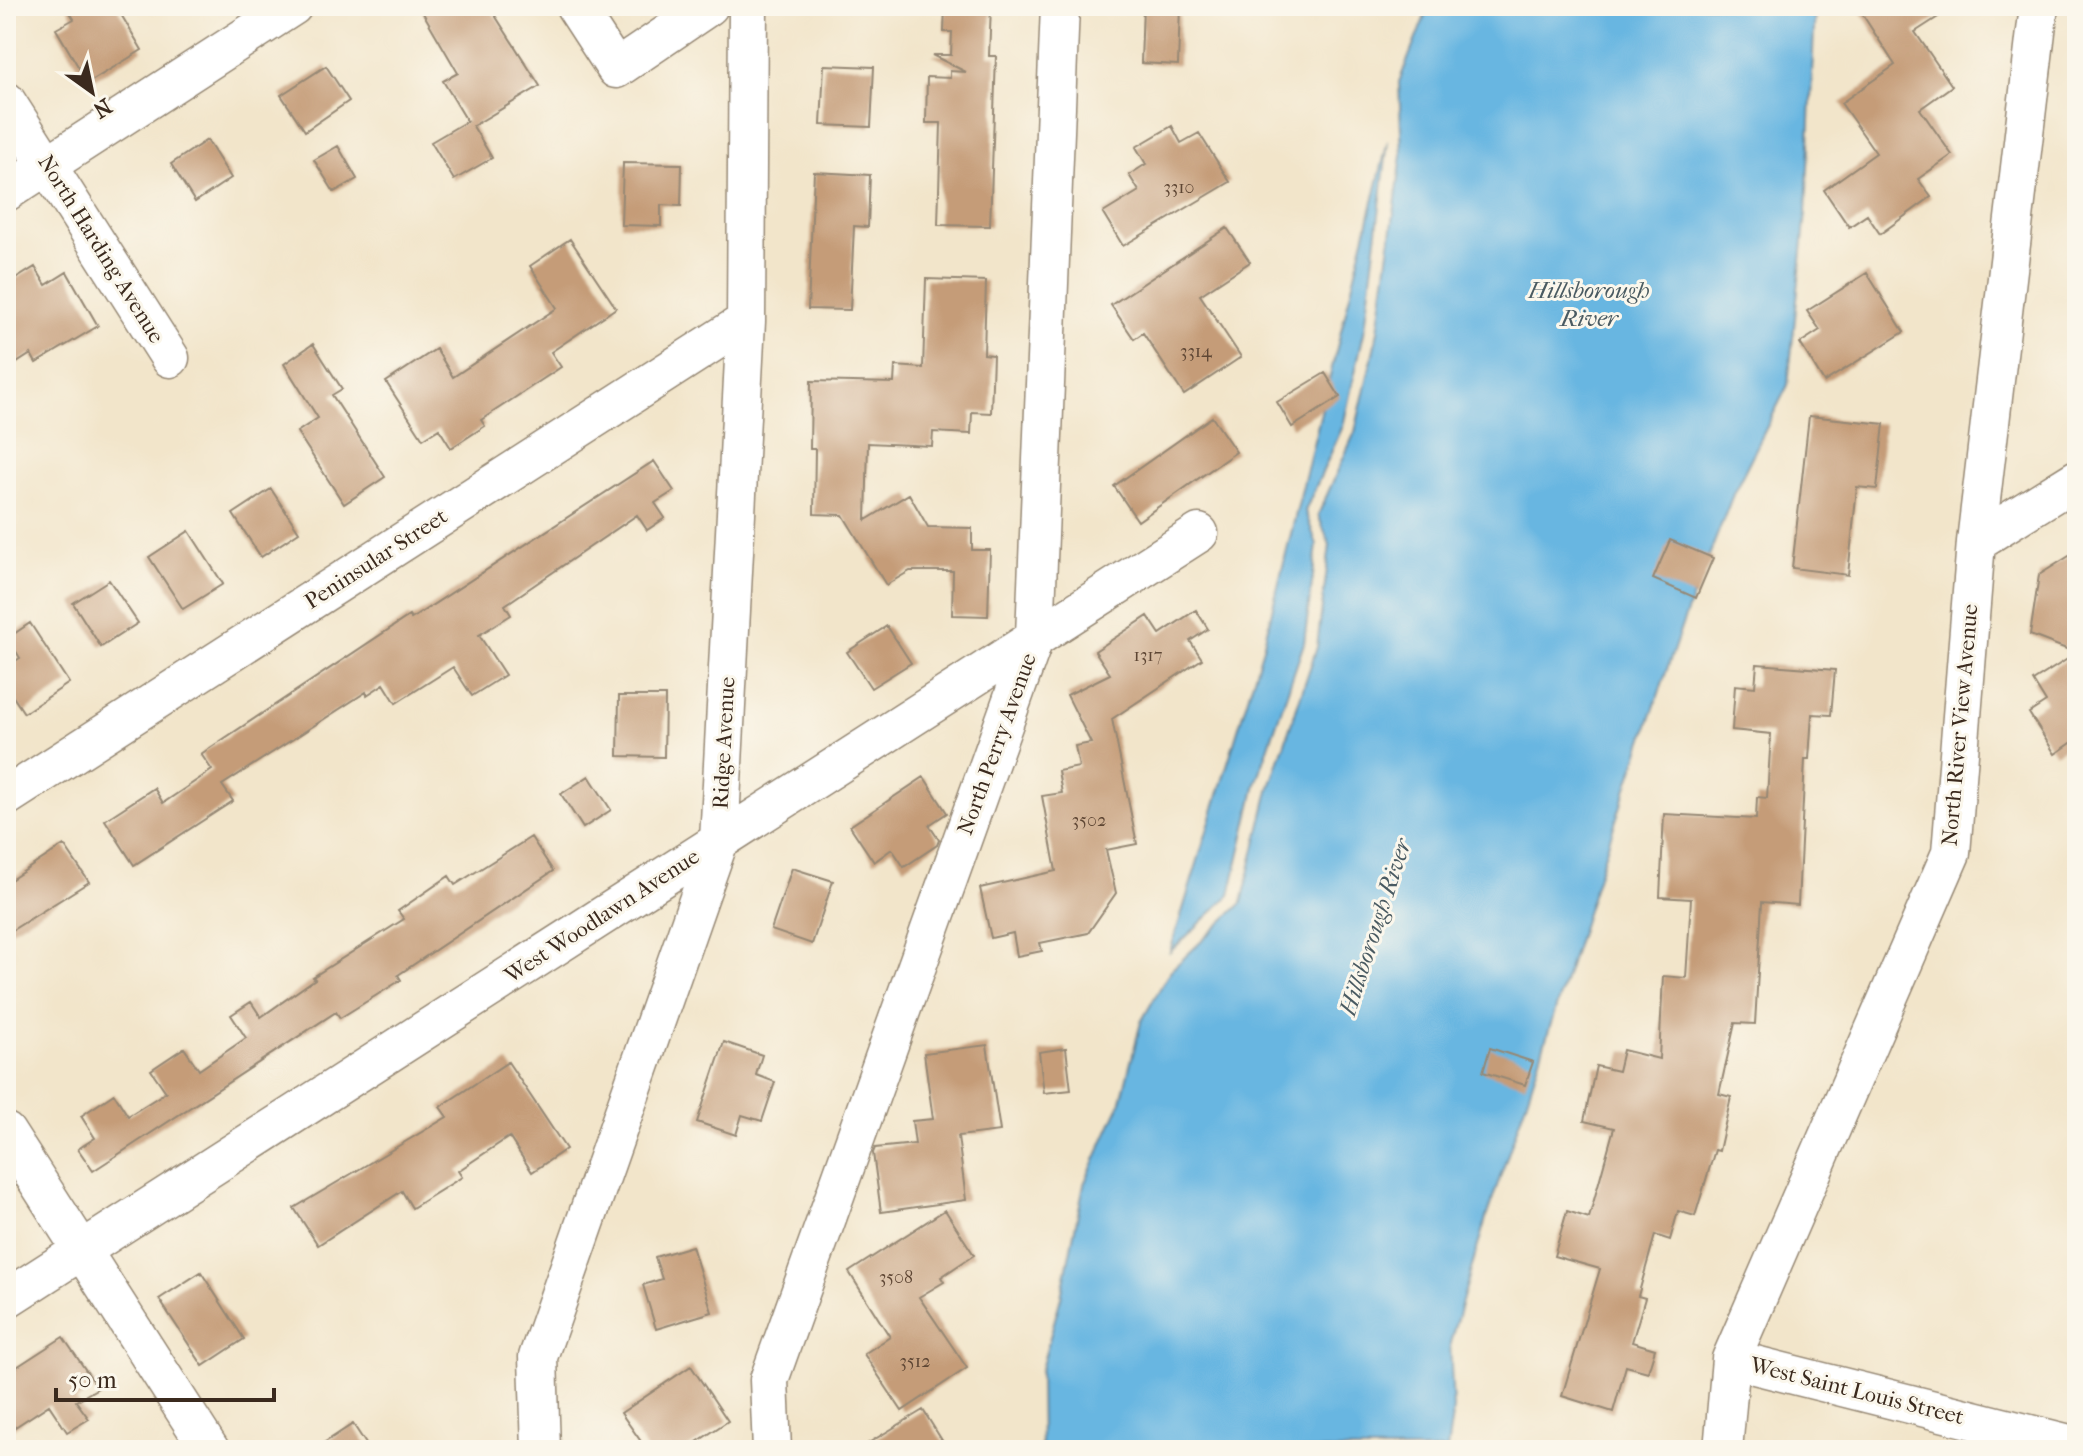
<svg xmlns="http://www.w3.org/2000/svg" width="2083" height="1456" viewBox="0 0 2083 1456" font-family="'IM FELL French Canon',serif">
<style>
.water{fill:#67b6e1;stroke:#517080;stroke-width:2}
.building{fill:#c59c78}
.lines{fill:none;stroke-linecap:round;stroke-linejoin:round}
.minor-casing{stroke:#968874;stroke-width:41}
.minor{stroke:#fff;stroke-width:38}
.labels{text-anchor:middle;dominant-baseline:central;stroke-width:6;stroke-linejoin:round;paint-order:stroke}
.number-label{font-size:18px;fill:#5e4634}
.street-label{font-size:22px;fill:#3b2a1e;stroke:#fbf7ec}
.water-label{font-size:24px;font-style:italic;fill:#4a5b62;stroke:#fbf7ec}
</style>
<rect width="100%" height="100%" fill="#fbf7ec"/>
<filter id="ink" filterUnits="userSpaceOnUse"><feTurbulence type="fractalNoise" baseFrequency=".0125" numOctaves="2"/><feDisplacementMap in="SourceGraphic" scale="16" xChannelSelector="R" yChannelSelector="G"/><feConvolveMatrix kernelMatrix="1 2 1 2 8 2 1 2 1" color-interpolation-filters="sRGB"/></filter>
<filter id="wash" filterUnits="userSpaceOnUse"><feTurbulence type="fractalNoise" baseFrequency=".006" numOctaves="4" result="noise"/><feDisplacementMap in="SourceGraphic" scale="32" xChannelSelector="R" yChannelSelector="G"/><feGaussianBlur stdDeviation="1.8" result="paint"/><feColorMatrix in="noise" values="0 0 0 0 0 0 0 0 0 0 0 0 0 0 0 0 0 1.4 0 .05"/><feComposite in="paint" operator="in"/></filter>
<g filter="url(#wash)">
<rect width="100%" height="100%" fill="#f2e5ca"/>
<path class="water" d="M1429,6H1815L1806,213L1788,385L1734,492L1682,625L1610,838L1527,1099L1486,1218L1450,1343L1453,1409L1447,1450H1041L1040,1373L1061,1297L1084,1184L1120,1105L1141,1022L1170,971L1242,903L1269,790L1317,647L1330,545L1318,515L1355,432L1378,331L1402,155L1399,82Z
M1388,141L1365,328L1343,426L1305,511L1317,545L1304,643L1256,784L1230,895L1170,952L1262,651Z"/>
<g id="blocks">
<path class="building" d="M66,6H116L142,50L88,83L56,29L74,19Z
M419,6H489L540,86L473,126L492,158L454,180L431,142L467,121L443,81L458,73Z
M945,6H991L989,56H996L990,226L938,225L941,123H926L927,77L950,78V71L966,72L932,55H951L952,32H944Z
M1143,6H1180L1178,65L1141,63Z
M1857,6H1955L1915,32L1952,86L1920,109L1952,155L1918,179L1931,197L1880,234L1867,215L1849,227L1824,190L1876,153L1841,103L1895,65Z
M824,65L874,67L871,127L821,125Z
M326,66L349,101L305,131L281,95Z
M1172,126L1181,143L1199,133L1230,182L1123,246L1103,213L1139,191L1129,175L1146,164L1136,147Z
M207,140L231,178L195,202L171,164Z
M338,146L357,179L334,192L314,160Z
M623,163L682,164L681,206L661,205V226L621,225Z
M814,172L870,175L868,227L854,226L850,310L808,309Z
M1227,228L1250,262L1200,295L1241,357L1184,395L1143,333L1134,339L1111,305Z
M570,239L616,308L551,352L561,367L481,420L485,426L451,448L439,429L423,439L386,382L436,349L453,377L557,308L530,266Z
M35,267L46,285L67,272L98,326L36,363L31,354L6,370V285Z
M1867,273L1904,332L1824,382L1800,343L1820,330L1807,311Z
M926,279L986,281L984,354L993,355L991,413L972,412L971,434L933,432L932,446L868,443L866,520L909,494L928,527L972,528V550H990L988,616L952,615L953,571H910L886,585L843,515L814,514L815,449H810L811,381L894,383L895,366L923,368Z
M313,344L342,389L332,395L385,477L344,504L297,432L318,418L284,364Z
M1325,373L1340,397L1292,427L1277,402Z
M1809,416L1884,424L1877,489L1857,487L1848,575L1792,568Z
M1212,417L1236,452L1138,521L1114,486Z
M654,461L674,491L655,503L665,518L647,530L637,515L505,605L511,615L479,635L505,675L472,696L453,667L396,703L384,684L367,695L366,692L222,785L233,801L134,865L105,820L154,788L163,803L212,770L201,754L409,616L411,619Z
M271,489L299,532L261,557L233,514Z
M189,531L223,584L183,609L149,557Z
M1670,540L1713,558L1696,598L1653,579Z
M2077,551V739L2055,754L2029,713L2046,702L2033,681L2077,653L2030,635L2039,575Z
M109,580L138,623L101,647L73,603Z
M1196,610L1208,629L1190,641L1202,659L1112,719L1137,844L1106,850L1116,893L1088,933L1040,943L1042,951L1017,956L1013,933L991,938L980,888L1056,871L1042,796L1062,793L1058,771L1079,767L1075,746L1091,743L1067,695L1110,674L1095,651L1148,616L1160,634Z
M30,623L69,683L24,713L6,686V667L20,658L8,638Z
M887,626L911,663L871,688L847,652Z
M1757,664L1835,670L1831,715L1812,714L1809,759H1805L1798,905L1762,902L1755,1024L1735,1023L1719,1094L1731,1097L1719,1151L1715,1150L1695,1216L1678,1211L1670,1240L1655,1235L1638,1296L1645,1298L1632,1342L1655,1349L1648,1372L1626,1366L1613,1412L1562,1396L1600,1269L1554,1256L1567,1211L1589,1218L1614,1128L1584,1121L1596,1066L1618,1071L1623,1050L1659,1059L1663,976L1686,978L1691,899L1660,897L1664,814L1756,819L1757,797L1767,798L1771,734L1732,730L1735,685L1755,687Z
M619,696H665L664,757L618,756Z
M589,776L611,810L583,828L561,794Z
M924,777L947,813L929,825L939,840L937,845L904,867L892,849L874,862L850,826Z
M531,837L553,871L398,975L401,980L340,1018L336,1012L93,1171L78,1149L95,1138L81,1116L114,1094L128,1116L166,1092L151,1070L184,1048L199,1070L246,1038L231,1015L251,1002L261,1017L315,979L313,977L404,919L398,911L449,876L455,885Z
M64,845L89,882L6,934V883Z
M792,868L833,881L812,944L771,930Z
M724,1042L762,1055L756,1075L775,1082L762,1121L742,1115L736,1135L697,1122Z
M987,1045L1000,1131L958,1136L966,1200L881,1212L873,1153L875,1148L915,1144L912,1121L933,1119L924,1053Z
M1066,1048L1071,1090L1044,1093L1039,1052Z
M1490,1048L1533,1062L1525,1085L1483,1072Z
M508,1062L566,1149L532,1172L509,1137L458,1171L462,1177L412,1208L402,1191L318,1245L294,1208L447,1117L440,1107Z
M945,1210L974,1255L941,1277L944,1282L919,1297L967,1368L902,1411L864,1354L890,1337L849,1272Z
M692,1246L712,1312L656,1329L643,1285L662,1279L655,1257Z
M201,1272L244,1339L203,1366L159,1299Z
M63,1337L98,1388L76,1401L89,1419L67,1432L49,1405L6,1433V1374Z
M691,1366L728,1421L685,1450H647L621,1413Z
M923,1410L948,1450H857Z
M353,1424L370,1450H313Z"/>
</g>
</g>
<g filter="url(#ink)">
<use href="#blocks" fill-opacity="0" stroke="#968874" stroke-width="2"/>
<g class="lines">
<g class="minor-casing">
<path id="minor" d="M575,6L616,69L709,6
M6,101L170,358
M6,192L293,6
M1976,542L2077,479
M6,797L746,321
M6,1132L210,1450
M6,1299L1199,533
M1731,1359L2077,1446
M541,1450L538,1357L719,841L746,321L748,6
M772,1450L769,1380L1035,636L1060,6
M1723,1450L1731,1359L1951,853L1976,542L2039,6"/>
</g>
<use href="#minor" class="minor"/>
</g>
</g>
<g class="labels">
<g class="number-label">
<text x="1179" y="187">3310</text>
<text x="1196" y="351">3314</text>
<text x="1148" y="655">1317</text>
<text x="1089" y="820">3502</text>
<text x="896" y="1277">3508</text>
<text x="915" y="1361">3512</text>
</g>
<g class="street-label">
<text transform="translate(101 249) rotate(58)">North Harding Avenue</text>
<text transform="translate(376 559) rotate(-33)">Peninsular Street</text>
<text transform="translate(1960 725) rotate(-85)">North River View Avenue</text>
<text transform="translate(724 743) rotate(-87)">Ridge Avenue</text>
<text transform="translate(997 744) rotate(-70)">North Perry Avenue</text>
<text transform="translate(602 916) rotate(-33)">West Woodlawn Avenue</text>
<text transform="translate(1857 1391) rotate(14)">West Saint Louis Street</text>
</g>
<g class="water-label">
<text x="1589" y="290">Hillsborough<tspan x="1589" dy="28">River</tspan></text>
<text transform="translate(1375 927) rotate(-72)">Hillsborough River</text>
</g>
</g>
<rect width="2083" height="1456" fill="none" stroke="#fbf7ec" stroke-width="32"/>
<g transform="translate(92 92) rotate(147)" stroke="#fbf7ec" stroke-width="6" paint-order="stroke">
<path d="M0-6L14 30L0 20L-14 30Z" fill="#3b2a1e"/>
<text y="-12" font-size="22" font-weight="bold" text-anchor="middle" fill="#3b2a1e">N</text>
</g>
<path d="M56 1388v12h218v-12" fill="none" stroke="#3b2a1e" stroke-width="4"/>
<text x="68" y="1388" font-size="24" fill="#3b2a1e" stroke="#fbf7ec" stroke-width="6" paint-order="stroke">50 m</text>
</svg>
